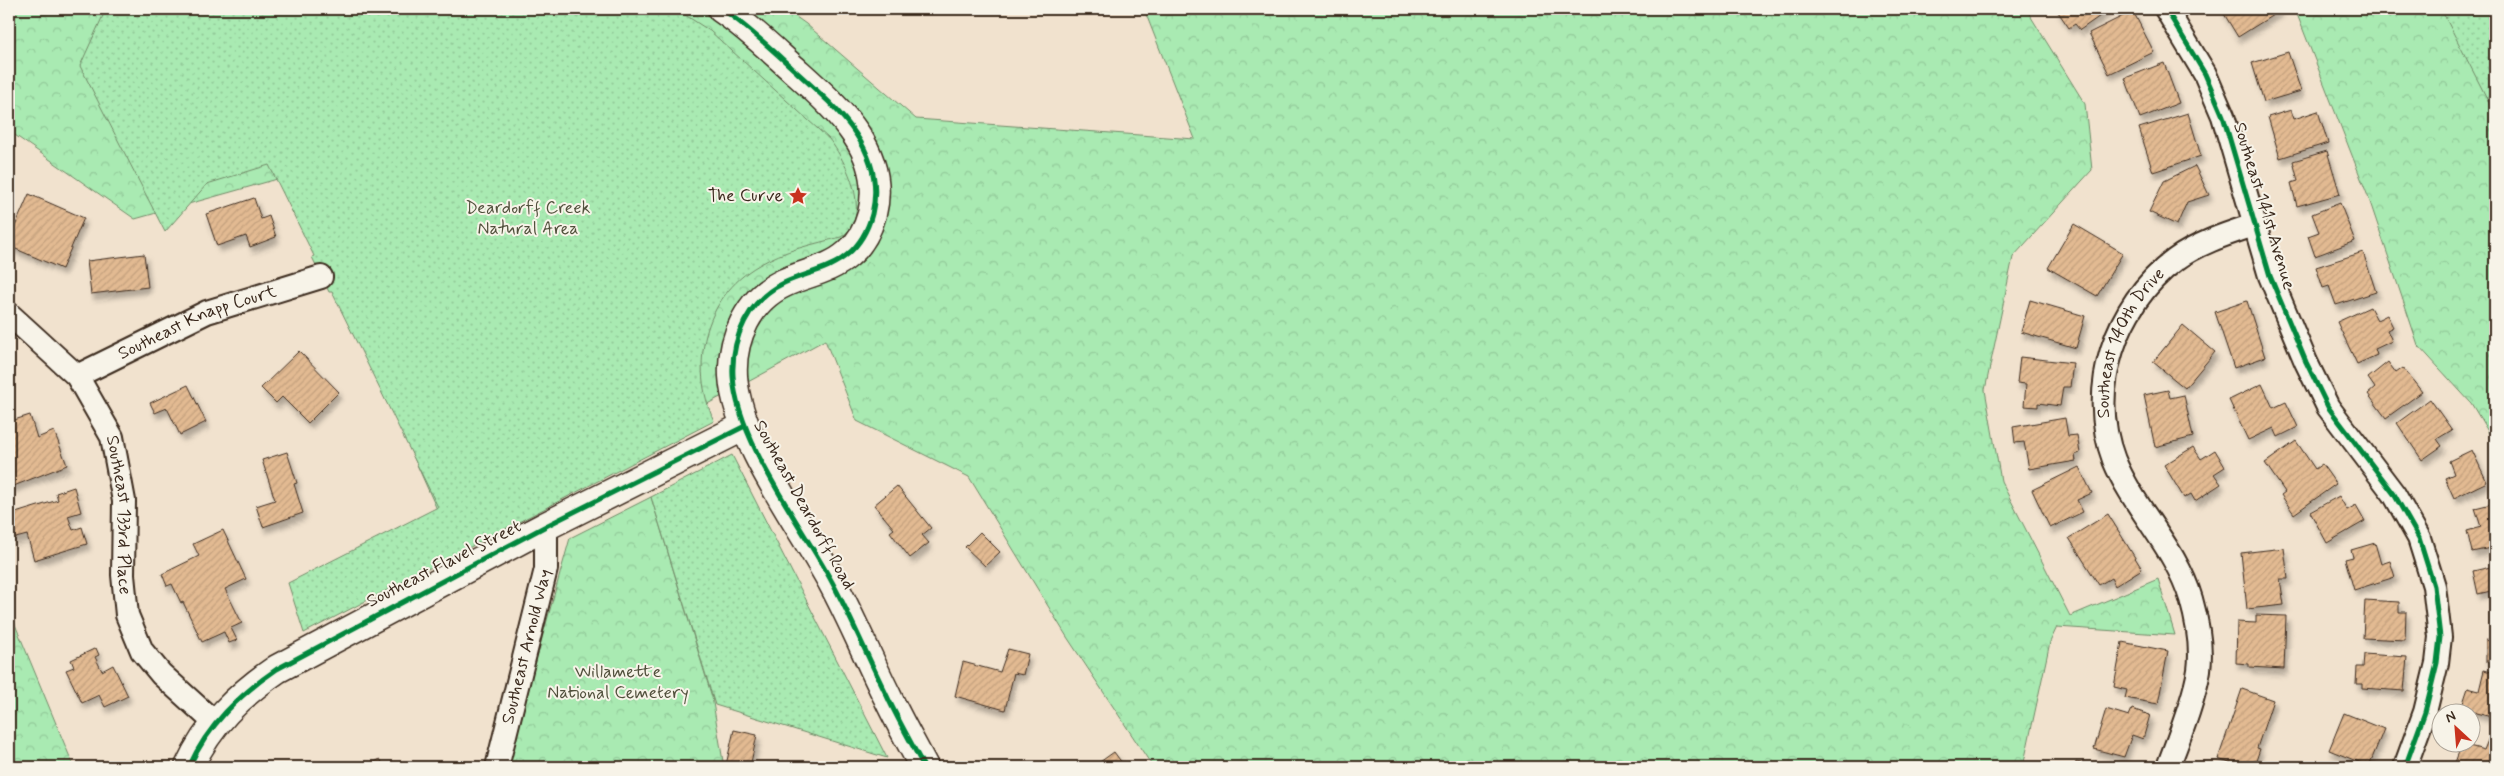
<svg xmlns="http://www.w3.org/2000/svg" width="2504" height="776" viewBox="0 0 2504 776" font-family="Mynerve,sans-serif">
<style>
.forest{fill:url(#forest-crowns);stroke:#728a68}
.park{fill:url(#park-dots);stroke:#728a68}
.building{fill:url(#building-hatch);stroke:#3b2a1e;filter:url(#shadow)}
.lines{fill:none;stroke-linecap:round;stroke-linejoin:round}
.minor-casing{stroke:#3b2a1e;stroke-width:26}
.tertiary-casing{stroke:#3b2a1e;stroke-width:31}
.minor{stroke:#f7f3e8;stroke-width:22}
.tertiary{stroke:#f7f3e8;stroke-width:28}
.cycleway-casing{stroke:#f7f3e8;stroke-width:8}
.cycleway{stroke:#00873e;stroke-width:5}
.labels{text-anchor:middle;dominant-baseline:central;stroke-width:4;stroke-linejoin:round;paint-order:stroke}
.poi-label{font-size:18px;fill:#3b2a1e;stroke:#f7f3e8;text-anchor:end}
.street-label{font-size:18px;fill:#3b2a1e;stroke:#f7f3e8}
.park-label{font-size:18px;fill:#51503c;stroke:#f7f3e8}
</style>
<defs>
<pattern id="forest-crowns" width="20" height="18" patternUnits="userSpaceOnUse" patternTransform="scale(1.25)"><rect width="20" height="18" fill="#a9eab2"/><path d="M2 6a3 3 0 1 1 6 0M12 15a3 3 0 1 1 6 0" fill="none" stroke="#92c999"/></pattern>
<pattern id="park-dots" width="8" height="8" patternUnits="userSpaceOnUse" patternTransform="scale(1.25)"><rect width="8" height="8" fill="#a9eab2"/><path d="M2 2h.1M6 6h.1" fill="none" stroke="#92c999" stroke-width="1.8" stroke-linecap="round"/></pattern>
<pattern id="building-hatch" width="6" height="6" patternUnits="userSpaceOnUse" patternTransform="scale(1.25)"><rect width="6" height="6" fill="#e2ba92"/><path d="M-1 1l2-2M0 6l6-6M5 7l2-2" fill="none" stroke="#c3a07d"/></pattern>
<filter id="shadow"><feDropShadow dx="3" dy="5.5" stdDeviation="2.5" flood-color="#0004"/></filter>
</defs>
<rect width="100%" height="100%" fill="#f1e2ce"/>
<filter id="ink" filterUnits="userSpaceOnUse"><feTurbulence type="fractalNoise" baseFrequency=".02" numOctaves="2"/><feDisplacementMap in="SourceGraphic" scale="10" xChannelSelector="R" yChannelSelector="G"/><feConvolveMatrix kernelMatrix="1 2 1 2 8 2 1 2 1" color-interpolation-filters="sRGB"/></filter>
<g filter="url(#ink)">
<path class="forest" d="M9,9H785L806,24L916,119L1195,139L1144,9H2026L2085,104L2092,170L2013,257L1985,390L2001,481L2070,616L2158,579L2175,635L2057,627L2050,642L2023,767H1153L1067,637L969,477L857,421L825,340L452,543L288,176L135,219L9,131Z
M2295,9H2495V443L2471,403L2418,345L2369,199Z
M651,497L712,697L724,767H506L570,538Z
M9,610L74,767H9Z"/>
<path class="park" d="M106,9H676L710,31L829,139C846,161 874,217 841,237C814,244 784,250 759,265C703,297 689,366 714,421L304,633L288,583L438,507L332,292H329L312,257L314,256L269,165L207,184L165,232L80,66Z
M2441,9H2495V114Z
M732,455L887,758L715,705L651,497Z"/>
<path class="building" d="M2056,9H2110L2080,30L2075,24L2069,28Z
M2221,9H2280L2281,10L2238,37Z
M2133,11L2154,52L2109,74L2089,33Z
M2288,52L2301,91L2264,102L2252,63Z
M2164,63L2179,103L2140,118L2125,78Z
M2291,110L2294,119L2318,111L2328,143L2280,158L2268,117Z
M2188,113L2201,156L2153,172L2139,128Z
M2327,151L2340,194L2297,206L2291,183L2298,181L2293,161Z
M2195,166L2209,195L2187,202L2177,225L2149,212L2164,181Z
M29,194L84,218L62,269L9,246V240Z
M254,198L261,219L269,216L276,237L250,247L246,236L217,246L206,214Z
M2340,203L2355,241L2315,256L2308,236L2319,232L2312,214Z
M2074,224L2123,253L2097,296L2048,268Z
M2363,252L2376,292L2336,305L2329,286L2323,288L2316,267Z
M144,254L148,287L91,294L87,261Z
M2030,300L2085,316L2076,348L2021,332Z
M2247,301L2265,357L2234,368L2215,312Z
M2370,307L2377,320L2387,315L2393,327L2387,330L2392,341L2375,349L2377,355L2357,364L2337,322Z
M2183,325L2215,352L2185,388L2153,362Z
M299,351L339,392L308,423L282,397L276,403L261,388Z
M2020,357L2073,363L2070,387H2063L2060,406L2038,403V407L2024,406L2026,384L2017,383Z
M2388,362L2396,373L2403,368L2422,392L2386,418L2368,394L2375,388L2368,378Z
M2262,384L2273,408L2286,402L2298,427L2278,437L2274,428L2248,440L2229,400Z
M188,385L206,422L180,435L167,408L155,413L150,403Z
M2168,390L2170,398L2184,395L2193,437L2155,447L2144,395Z
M2430,399L2452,430L2437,439L2442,446L2422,460L2397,423Z
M30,415L37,438L54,431L67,465L11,487L9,480V420L11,421Z
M2065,418L2068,436L2077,435L2080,453L2075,455L2076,461L2029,469L2024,442L2015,443L2013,427Z
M2296,441L2315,469L2322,464L2336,484L2294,514L2281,495L2285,492L2265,463Z
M2193,447L2201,459L2215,450L2225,467L2214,474L2221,484L2195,501L2191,494L2184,498L2164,465Z
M2472,450L2487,482L2454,498L2445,478L2454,474L2449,461Z
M287,452L297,483L294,484L303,513L263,527L256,506L275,500L262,460Z
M2079,467L2092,493L2077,500L2083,512L2050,528L2032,490Z
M897,486L931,528L922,535L929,543L910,558L890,532L894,529L874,505Z
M74,487L81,512L68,516L73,530L82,527L87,544L34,560L27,535L12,539L9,528V515L58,500L56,493Z
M2339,496L2347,510L2356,505L2365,521L2327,543L2310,512Z
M2495,503V547L2472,552L2467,531L2481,527L2475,508Z
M2108,514L2142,569L2115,586L2111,578L2099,585L2069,538Z
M223,530L246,579L225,589L242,623L231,628L237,640L229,643L224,632L202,642L183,602L181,603L172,584L167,586L162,574L199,556L193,544Z
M980,532L1000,552L985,566L965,547Z
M2375,543L2381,564L2390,561L2395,577L2354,590L2345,559L2353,557L2351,550Z
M2284,548L2288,579H2280L2284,605L2247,609L2241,553Z
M2495,566V592V590L2478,594L2473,571Z
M2365,600L2399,602V612H2406L2405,640L2363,638Z
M2256,615L2286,616L2284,669L2249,667V664L2236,663L2237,622L2256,623Z
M2492,617H2495V661H2486V640L2492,641Z
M2122,642L2168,651L2158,704L2125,698L2127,690L2114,687Z
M96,648L99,655L95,657L102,671L113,665L128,696L105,707L99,695L82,703L66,670L74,667L71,660Z
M1008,649L1028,654L1023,675L1014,673L1005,710L955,696L963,662L1000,672Z
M2364,654L2407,657L2404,691L2362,688V684H2356L2357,667H2363Z
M2484,670L2495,673V718L2461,709L2468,688L2479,691Z
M2242,689L2273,700L2257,748L2260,749L2254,767H2242L2218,759Z
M2106,709L2129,716L2132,709L2150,715L2143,739L2132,735L2124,757L2094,749Z
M2344,713L2384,729L2369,766L2329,750Z
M734,730L757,735L750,767L726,765Z
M2490,735L2495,737V767H2460L2454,765L2462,744L2484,750Z
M1114,752L1125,767H1093Z
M380,759L385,767H366Z
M2076,762L2104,767H2075Z"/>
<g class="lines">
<g class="minor-casing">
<g id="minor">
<path d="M2166,9L2205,74L2223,116L2270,276L2306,362L2328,407L2394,494L2419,538L2434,586L2440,637L2437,663L2425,712L2405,767"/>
<path id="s1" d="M9,314L77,376L112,437L124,501L123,575L127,615L142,651L161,674L215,723"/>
<path id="s2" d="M77,376L207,312L321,277"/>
<path id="s3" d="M497,767L546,569V526"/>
<path id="s4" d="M2168,767C2178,740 2195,698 2199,670C2202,647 2197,620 2191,599C2176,548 2134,509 2114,460C2087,389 2115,305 2175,260C2198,243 2227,234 2254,225"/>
</g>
</g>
<g class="tertiary-casing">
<path id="tertiary" d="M722,9C747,26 768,46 790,66C833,105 888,149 872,214C868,229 860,244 848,254C830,270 805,273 784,283C749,299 731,338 733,376C737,441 801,524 832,582C852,619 868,658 887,696C898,720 912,744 924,767
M189,767C208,725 239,695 277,669L546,526L745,426"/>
</g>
<use href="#minor" class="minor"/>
<use href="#tertiary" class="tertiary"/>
<g class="cycleway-casing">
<path id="cycleway" d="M722,9C747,26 768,46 790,66C833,105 888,149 872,214C868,229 860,244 848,254C830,270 805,273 784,283C749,299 731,338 733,376C737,441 801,524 832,582C852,619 868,658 887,696C898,720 912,744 924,767
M2166,9L2205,74L2223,116L2270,276L2306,362L2328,407L2394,494L2419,538L2434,586L2440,637L2437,663L2425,712L2405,767
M189,767C208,725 239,695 277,669L546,526L745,426"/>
</g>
<use href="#cycleway" class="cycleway"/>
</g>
</g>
<defs>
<g id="sight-bare" transform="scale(1.5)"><path d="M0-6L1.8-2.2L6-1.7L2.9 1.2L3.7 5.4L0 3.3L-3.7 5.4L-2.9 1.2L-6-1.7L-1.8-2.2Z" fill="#c8321e" stroke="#f7f3e8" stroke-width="2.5" paint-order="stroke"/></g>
</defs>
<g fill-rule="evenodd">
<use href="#sight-bare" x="798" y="196"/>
</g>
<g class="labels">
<g class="poi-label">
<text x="783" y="196">The Curve</text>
</g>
<g class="street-label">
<text transform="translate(2264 206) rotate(73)">Southeast 141st Avenue</text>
<text stroke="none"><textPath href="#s2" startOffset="132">Southeast Knapp Court</textPath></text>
<text stroke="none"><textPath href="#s4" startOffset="458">Southeast 140th Drive</textPath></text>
<text transform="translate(804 505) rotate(61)">Southeast Deardorff Road</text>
<text stroke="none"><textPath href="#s1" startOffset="241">Southeast 133rd Place</textPath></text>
<text transform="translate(444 564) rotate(-27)">Southeast Flavel Street</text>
<text stroke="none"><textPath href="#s3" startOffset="124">Southeast Arnold Way</textPath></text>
</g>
<g class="park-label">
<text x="528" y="208">Deardorff Creek<tspan x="528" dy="21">Natural Area</tspan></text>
<text x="618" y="672">Willamette<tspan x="618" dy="21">National Cemetery</tspan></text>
</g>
</g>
<rect width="2504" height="776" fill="none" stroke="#f7f3e8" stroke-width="30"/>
<rect x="15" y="15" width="2474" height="746" fill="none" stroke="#3b2a1e" stroke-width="2" filter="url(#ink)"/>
<g transform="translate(2456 728) rotate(334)"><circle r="24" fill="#f7f3e8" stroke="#aca397"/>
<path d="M0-4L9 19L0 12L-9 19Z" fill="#c8321e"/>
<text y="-8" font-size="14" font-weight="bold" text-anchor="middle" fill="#3b2a1e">N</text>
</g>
</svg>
